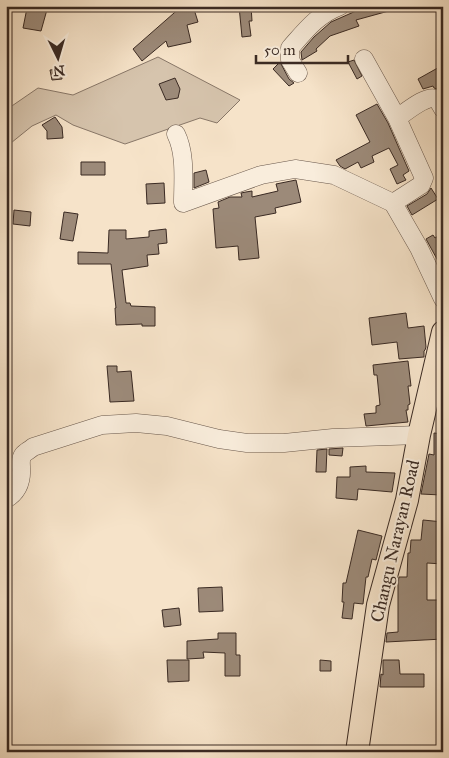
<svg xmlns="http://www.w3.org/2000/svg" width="449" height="758" viewBox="0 0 449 758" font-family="'IM FELL Great Primer',serif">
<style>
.green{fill:#d6c4ad;stroke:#887768}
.building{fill:#9c8a79;stroke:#3a2a23}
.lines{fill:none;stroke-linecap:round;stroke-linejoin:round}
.minor-casing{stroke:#69584c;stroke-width:19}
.major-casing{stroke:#3a2a23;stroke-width:24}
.minor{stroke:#f9eddc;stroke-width:18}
.major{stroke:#f6e3c9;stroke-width:22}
.labels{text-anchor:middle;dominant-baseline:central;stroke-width:4;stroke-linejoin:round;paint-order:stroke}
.street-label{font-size:18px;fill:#3a2a23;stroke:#f9eddc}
</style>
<rect width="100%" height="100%" fill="#f6e3c9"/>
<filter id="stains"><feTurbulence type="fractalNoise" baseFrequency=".004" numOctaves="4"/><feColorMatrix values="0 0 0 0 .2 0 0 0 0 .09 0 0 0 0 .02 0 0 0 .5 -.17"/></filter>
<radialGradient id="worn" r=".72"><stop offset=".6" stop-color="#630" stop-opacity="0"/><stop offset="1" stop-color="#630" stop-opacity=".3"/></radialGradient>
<path class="green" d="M158,57L240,100L217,123L200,118L125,144L73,125L56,115L32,126L6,147V110L38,88L73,95Z"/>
<path class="building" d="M33,6H48L41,31L23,28L27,8L32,9Z
M182,6H193L198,22L187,25L191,42L168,47L166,41L142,61L133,49Z
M239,6H251L252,21H249L251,36L242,37Z
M355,6H395L396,9L356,20L359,26L330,36L316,49L317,51L302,60L301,52L314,37L331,22L356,11Z
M354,60L362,76L357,79L348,62Z
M280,62L289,79L294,83L289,86L273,69Z
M443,65V91L434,88L433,86L423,89L418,79Z
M61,69L62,79L52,80L50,70Z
M175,78L180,89L178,98L166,100L159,84Z
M377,104L388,123L409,171L403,175L406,180L397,184L390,169L398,165L389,148L372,156L374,162L361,168L358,162L345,169L340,166L336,160L370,142L356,115Z
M55,117L62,127L63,138L47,139V131L42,125Z
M81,162H105V175H81Z
M206,170L209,182L194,188V173Z
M296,180L301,202L275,208L276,213L255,217L259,258L239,260L238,246L216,248L213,209L219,208L218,202L230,197H242L241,193L246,192L252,191V197L278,191L276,184Z
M164,183L165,203L147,204L146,184Z
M431,188L438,199L412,215L407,206L427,194Z
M14,210L31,212L30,226L13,224Z
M64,212L78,214L73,241L60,239Z
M166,229L167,243L158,244L159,254L147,255L148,266L122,270L126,303H130L131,306L155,307V326H142V324L116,325L115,308H116L111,264H78V252L108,253L109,230H126V239L149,237V231Z
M443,233V270L426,239L433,235L435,238Z
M406,313L408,328L424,326L426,347L425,350L424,351V357L399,359L397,342L372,345L369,318Z
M408,361L411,386H408L410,404L408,405V410H406L408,422L366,426L364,414L376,413V406L380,405L377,375H374L373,365Z
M107,366H117V372L131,371L134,401L110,402Z
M434,433L443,434L441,495L421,494L429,454L434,455Z
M343,448L342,456L329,455V449Z
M327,449L326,472H316L317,450Z
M366,466V472L395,473L392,492L358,489L357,500L336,498L337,477H350V467Z
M423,520L443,522V564L427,563V600H443V639L386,642L387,633L398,632V583L399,577H407L408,553H410L411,540H421Z
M358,530L382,536L376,560L372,559L368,577H366L363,604L354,603L352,619L342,618L344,602H342L343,583H346Z
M222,587L223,611L199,612L198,588Z
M179,608L181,625L164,627L162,610Z
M218,633H236V655H240V676H225V653L203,652L204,658L187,659V641L218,639Z
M167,660H189V681L168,682Z
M320,660L331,661V671H320Z
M383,660H399L400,674H424V687H380L381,674L383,675Z"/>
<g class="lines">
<g class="minor-casing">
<path id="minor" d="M364,59L397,118L424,178L421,185L393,203
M298,73L290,60V48C305,31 318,14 340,6
M397,118C405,113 427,94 436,99C439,101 441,106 443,109
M176,134C186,154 183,181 183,203L261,175L295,169L334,175L393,203L419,248L443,299
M6,499C18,492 22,481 21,467C21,463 20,459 23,455C25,452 30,450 33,447L102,425L136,423L167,426L219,439L247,443H284L333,438L419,435"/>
</g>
<g class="major-casing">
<path id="major" d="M357,752L378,605L407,500L419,435L443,332"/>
</g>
<use href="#minor" class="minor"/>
<use href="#major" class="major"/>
</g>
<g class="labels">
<g class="street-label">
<text transform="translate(395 541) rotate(-77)">Changu Narayan Road</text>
</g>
</g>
<rect width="449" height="758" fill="none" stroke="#f6e3c9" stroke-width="25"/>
<rect x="8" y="8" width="434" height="743" fill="none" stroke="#3a2a23" stroke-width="2.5"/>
<rect x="12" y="12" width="424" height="733" fill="none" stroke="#3a2a23"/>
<g transform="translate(58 58) rotate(175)" stroke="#f9eddc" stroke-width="4" paint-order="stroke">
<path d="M0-4L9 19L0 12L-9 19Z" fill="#3a2a23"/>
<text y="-8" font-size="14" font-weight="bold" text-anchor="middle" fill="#3a2a23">N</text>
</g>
<path d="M256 55v8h92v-8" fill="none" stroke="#3a2a23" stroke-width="2.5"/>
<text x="264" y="55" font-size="15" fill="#3a2a23" stroke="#f9eddc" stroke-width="4" paint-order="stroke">50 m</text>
<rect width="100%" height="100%" filter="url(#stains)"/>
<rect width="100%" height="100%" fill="url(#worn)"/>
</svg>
